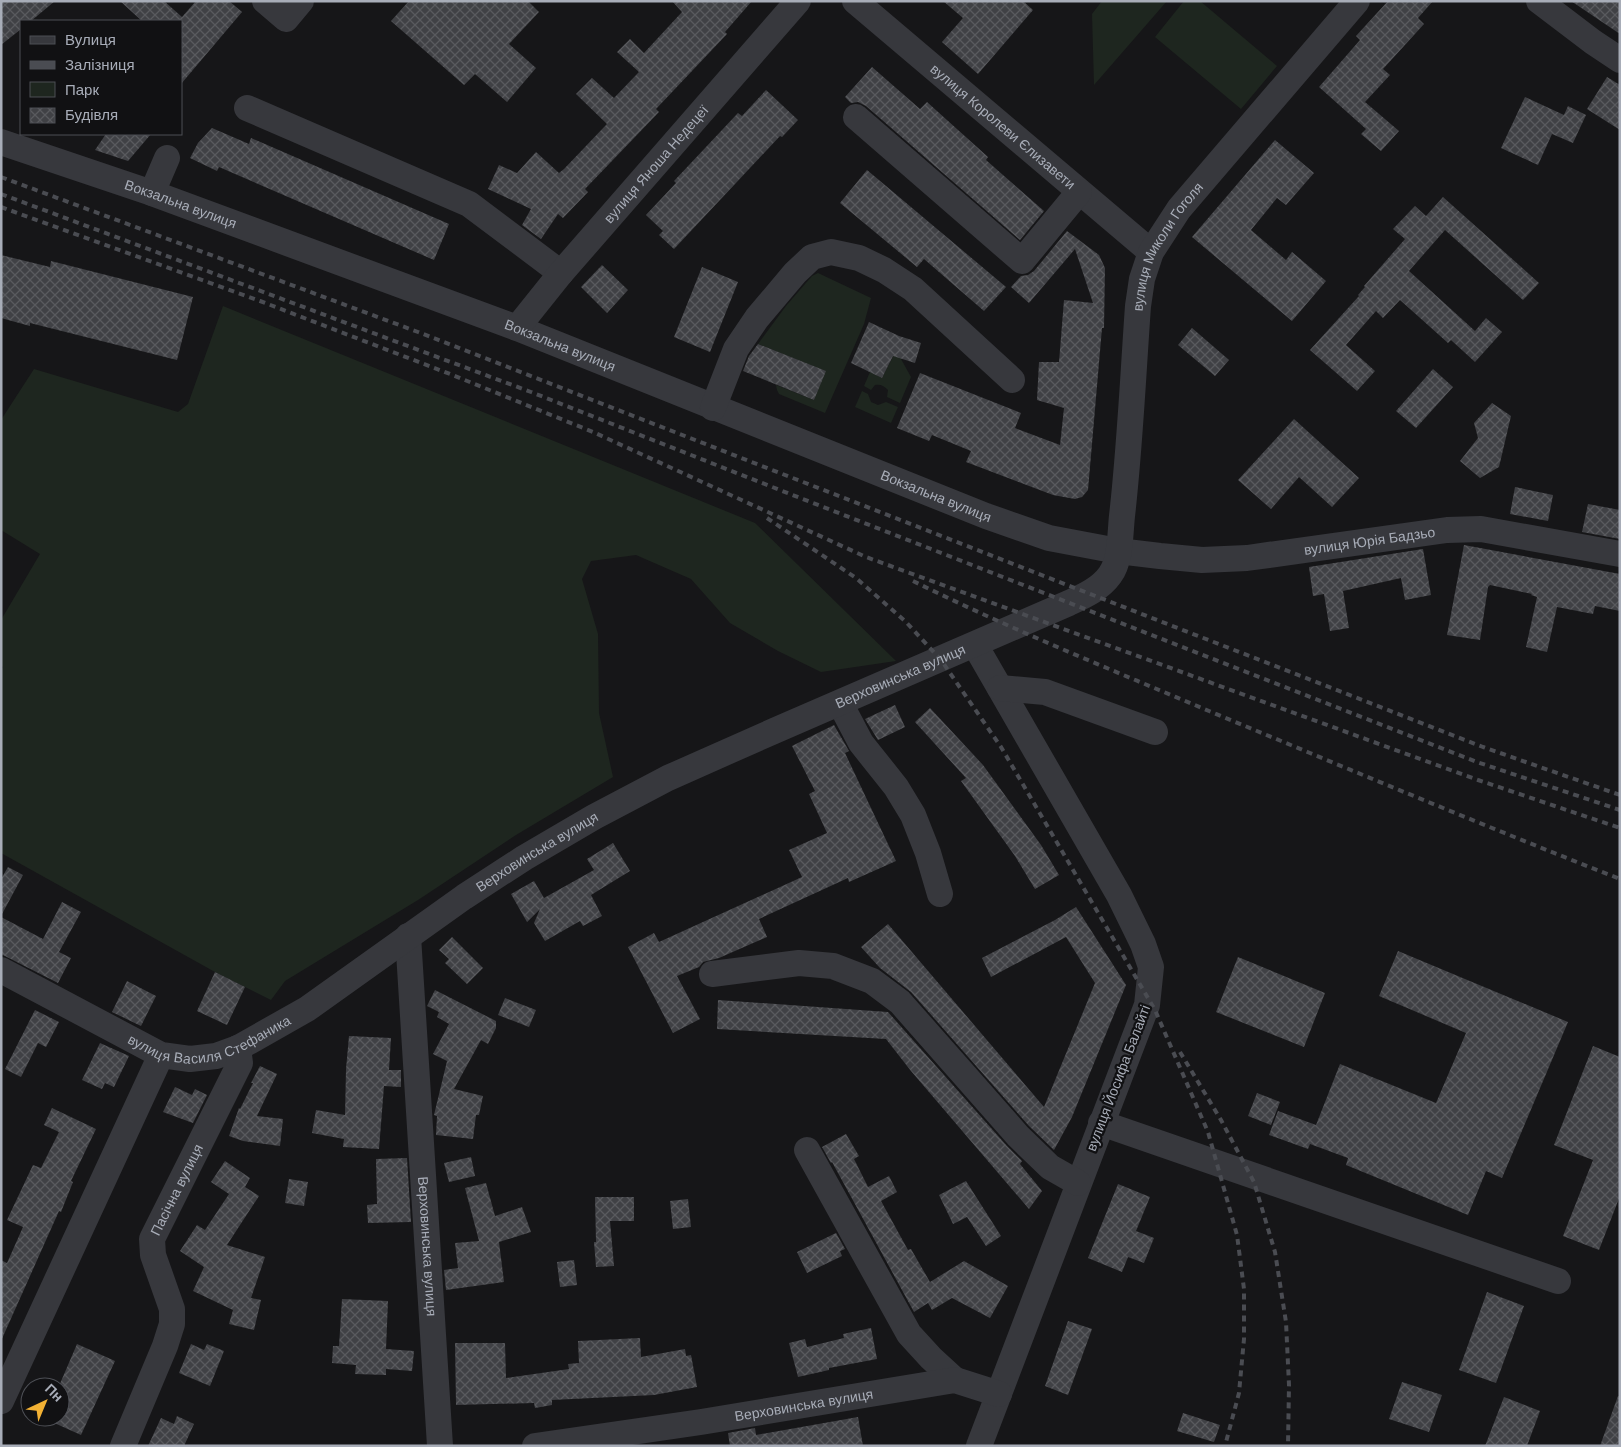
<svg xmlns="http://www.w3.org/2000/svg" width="1621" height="1447" viewBox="0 0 1621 1447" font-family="'DM Sans',sans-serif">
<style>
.green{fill:#1e261f}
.building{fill:url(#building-cross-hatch)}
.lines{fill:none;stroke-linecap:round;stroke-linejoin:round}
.minor{stroke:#37383d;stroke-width:26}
.rail{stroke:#4a4c52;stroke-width:4;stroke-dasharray:6 5;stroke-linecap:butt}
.labels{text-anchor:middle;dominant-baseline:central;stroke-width:4.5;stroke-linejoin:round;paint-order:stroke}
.street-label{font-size:14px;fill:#a8adb8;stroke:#111113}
</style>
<defs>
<pattern id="building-cross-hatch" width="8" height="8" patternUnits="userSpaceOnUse" patternTransform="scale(1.25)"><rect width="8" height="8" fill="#404145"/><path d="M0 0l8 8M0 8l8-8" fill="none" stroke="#595a5e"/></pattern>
</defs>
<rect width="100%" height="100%" fill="#161618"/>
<path class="green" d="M1102,1H1167L1094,85L1092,14Z
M1184,1H1200L1277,66L1241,109L1155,37Z
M818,273L871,298L864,324L825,413L779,394L777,390L776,385L814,400L825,371L758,344L786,306L812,276Z
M223,306L755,523L896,661L821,672L778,651L730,623L691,579L636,555L591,561L582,579L598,634L599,713L613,777L516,835L418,900L285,981L271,1000L215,972L1,853V670L3,667L1,666V620L40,554L1,530V420L34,369L178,412L188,404Z
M906,342L901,359L911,377L900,403L887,397L888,390C884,386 881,384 875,385L871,390L864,386L870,372L882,378L895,353Z
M862,391L868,394L871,402L878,405L886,402L898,407L891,423L855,407Z"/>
<path class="building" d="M1,1H55L31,21H21V29L1,45Z
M120,1H164L182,17L196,1H229L242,12L181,84V21H142Z
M409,1H528L539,12L509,44L536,68L507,102L475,74L464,85L391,21Z
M672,1H752L725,32L727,34L656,109L659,112L585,189L588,192L563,218L558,214L541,239L522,225L531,209L488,189L499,165L517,173L536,152L559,173L564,169L607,124L576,94L592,78L614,98L639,72L617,52L630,39L644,53L682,12Z
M943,1H1023L1033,10L978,74L942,42L963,18Z
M1388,1H1433L1418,18L1424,24L1383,69L1390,75L1365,102L1399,131L1381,151L1361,134L1366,129L1319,87L1360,40L1356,36Z
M1571,1H1620V34Z
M872,67L920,109L927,102L988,157L986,160L1044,211L1020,240L866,106L858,102L851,103L845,97Z
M1607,77L1620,85V130L1587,109Z
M766,90L798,120L782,137L780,136L674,249L659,235L663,231L646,215L676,183L674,181L738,113L742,116Z
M1525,97L1564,115L1568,106L1586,115L1573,143L1552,134L1538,165L1501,148Z
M212,128L249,144L251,138L449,224L434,260L219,167L217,171L190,158L198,143Z
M106,134H151L128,161L95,150Z
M1275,140L1314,173L1286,205L1277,198L1251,230L1286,260L1292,252L1326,281L1292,321L1192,237Z
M867,170L1006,287L984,311L924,259L917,267L840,203Z
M1443,197L1539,283L1523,300L1445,230L1409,271L1475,331L1486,318L1502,332L1475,362L1451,340L1448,343L1400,300L1383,318L1376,311L1346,345L1375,371L1357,391L1310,350L1359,296L1358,295L1365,287L1364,286L1405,239L1393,229L1415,206L1426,216Z
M1067,231L1099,255L1105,268L1104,328H1102L1088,490L1082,497L1075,499L1053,495L966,462L971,451L932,435L929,441L897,428L920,373L1021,413L1015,428L1060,445L1064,408L1037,400L1039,362H1059L1064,300L1093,303L1075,249L1029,303L1011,287L1021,276L1028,275L1034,271Z
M1,255L50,267L51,261L193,297L177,360L30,323V326L1,318Z
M602,265L628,290L607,313L581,287Z
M702,267L738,282L710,352L674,337Z
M869,322L899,336L921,343L915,363L893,356L882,378L851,363Z
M1192,328L1229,360L1215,376L1178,345Z
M758,344L826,371L814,400L743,371L749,356Z
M1433,369L1453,387L1416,428L1396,411Z
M1492,403L1511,416L1499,467L1480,478L1460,461L1478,438L1474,423Z
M1294,419L1359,478L1332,507L1299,477L1271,509L1238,480Z
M1515,487L1553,495L1548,521L1510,514Z
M1588,504L1620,510V539L1582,532Z
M1464,545L1620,574V611L1595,606L1593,614L1557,607L1547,652L1526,647L1537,597L1531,595L1532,594L1490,585L1488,587L1480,640L1447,635Z
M1423,549L1431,595L1405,600L1401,578L1343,591L1349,628L1330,631L1324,594L1313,596L1309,567Z
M895,705L905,727L878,740L865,719Z
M930,708L983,765L1041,845L1059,875L1035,889L1015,856L961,781L966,778L915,722Z
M834,725L849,751L845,753L896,861L849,882L848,878L759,919L767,937L719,958L703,962L699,967L677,976L700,1019L673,1033L628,947L654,933L659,942L802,877L789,850L827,833L809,794L815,791L792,746Z
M613,843L630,871L591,895L602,916L583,926L580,921L545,941L534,923L540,909L527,922L511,894L534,881L544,898L594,870L587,859Z
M8,867L23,875L1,916V879Z
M62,902L81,912L59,952L71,958L58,983L1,954V917L43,939Z
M1076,907L1126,985L1072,1117L1054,1150L1029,1126L911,992L880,968L861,947L888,924L1044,1107L1095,983L1066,937L991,977L982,958L1055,920Z
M452,937L483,968L467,984L445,963L449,959L439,950Z
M1398,951L1568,1022L1502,1178L1486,1171L1468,1215L1346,1165L1348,1158L1310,1144L1308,1149L1269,1135L1278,1111L1316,1125L1340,1064L1436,1103L1466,1033L1379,996Z
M1238,957L1325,993L1304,1047L1216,1012Z
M215,972L245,987L227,1025L197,1011Z
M127,981L156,996L141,1026L112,1012Z
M435,990L496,1021V1028L488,1044L481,1040L454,1089L483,1096L479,1115H476L473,1139L436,1135L437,1116L434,1115L447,1061L433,1054L449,1024L437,1017L439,1012L427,1006Z
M505,998L536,1010L529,1027L498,1015Z
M718,1000L888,1012L1007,1146L1022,1161L1020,1164L1042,1191L1029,1209L911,1071L886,1039L717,1029Z
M35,1010L59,1022L46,1047L38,1043L21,1077L5,1069Z
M349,1036L391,1038L389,1070H401V1087L384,1086L379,1149L343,1147L344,1139L312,1133L316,1110L345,1115L346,1069Z
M100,1043L129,1056L114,1087L105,1083L102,1089L82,1080Z
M1593,1046L1620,1057V1196L1599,1250L1563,1236L1593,1160L1554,1145Z
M260,1066L277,1074L257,1116L283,1119L280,1146L243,1141L229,1136L239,1108L240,1109L253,1083H251Z
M175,1087L192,1095L195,1089L207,1095L193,1123L163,1112Z
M1257,1093L1280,1102L1271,1125L1248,1116Z
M52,1108L96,1129L71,1181L73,1182L61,1212L59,1211L1,1341V1260L7,1263L23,1227L7,1220L33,1165L41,1168L59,1132L44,1125Z
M846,1134L859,1156L854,1159L868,1187L889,1176L897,1192L881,1201L908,1250L911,1249L930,1282L964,1261L1008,1286L990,1318L952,1298L932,1310L928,1303L914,1312L832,1162L831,1163L822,1147Z
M471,1157L475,1176L449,1182L444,1163Z
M407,1158L411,1222L368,1223L367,1205L377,1204L376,1159Z
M225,1161L250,1178L245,1187L259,1196L227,1245L265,1257L251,1298L261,1300L254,1330L229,1324L233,1310L193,1291L204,1267L180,1251L197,1225L205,1230L229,1194L211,1182Z
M289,1179L308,1182L304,1206L285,1203Z
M966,1181L1001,1236L986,1246L967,1217L953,1224L939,1195Z
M486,1183L495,1216L522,1207L531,1232L499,1242L504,1282L446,1290L444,1270L458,1268L455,1243L479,1241L465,1188Z
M1118,1184L1150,1197L1136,1231L1154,1238L1144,1263L1128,1257L1122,1272L1088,1258Z
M595,1197H634V1221H610L614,1266L596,1267L594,1242H596Z
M688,1199L691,1227L673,1229L670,1201Z
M836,1233L845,1249L840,1251L842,1256L807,1273L797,1252Z
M574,1260L577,1285L560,1287L557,1262Z
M1487,1292L1524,1306L1496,1383L1459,1370Z
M342,1299L388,1301L386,1349L414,1351L412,1371L386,1369V1375L355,1374L356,1365L332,1363L333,1346H339Z
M1068,1321L1092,1329L1068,1395L1045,1386Z
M871,1328L877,1359L829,1368V1370L798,1377L789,1343L805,1339L807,1347L844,1338L843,1334Z
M640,1338L641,1357L685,1349L686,1356L691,1355L697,1387L654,1395L552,1400V1405L535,1408L534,1403L456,1405L455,1343H505L506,1378L569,1369L568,1364L579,1363L578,1341Z
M77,1344L115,1361L81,1435L41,1417H60V1387H55L56,1384L59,1386Z
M191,1344L204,1350L207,1344L224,1351L210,1386L179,1373Z
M1402,1382L1442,1395L1429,1432L1389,1419Z
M1618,1396H1620V1446H1600Z
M1504,1397L1540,1411L1527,1446H1485Z
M1183,1413L1220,1425L1214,1442L1177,1431Z
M177,1416L194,1424L184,1446H148L161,1418L174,1424Z
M858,1417L863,1446H730L728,1433L755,1428L756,1435Z"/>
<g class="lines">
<g class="minor">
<path d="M265,1L286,19L301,1"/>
<path id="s1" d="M855,1L1151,252"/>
<path d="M1539,1L1593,42L1620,60"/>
<path d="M247,108L469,204L561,273"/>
<path d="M856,117L1022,261L1079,192"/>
<path id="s2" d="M1,142L152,193L517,328L986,516L1049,538L1118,551L1160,556L1202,560L1247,558L1447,530L1481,529L1620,554"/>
<path d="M152,193L167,158"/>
<path id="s3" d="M517,328L561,273L798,1"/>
<path d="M713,408L736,349L757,318L795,273L812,257L831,252L859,258L884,270L913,289L1012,380"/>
<path d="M975,645L1119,895L1143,944L1151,967L1147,1005L979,1446"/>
<path d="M1000,688L1045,692L1155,732"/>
<path d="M840,703L861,743L896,787L913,815L928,853L940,894"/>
<path id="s4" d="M408,936L440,1446"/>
<path id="s5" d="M1,970L161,1055L190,1059L216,1056L238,1048L307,1009L464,897L524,858L594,817L668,778L774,731L1069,603C1084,596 1100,589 1110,575C1121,560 1120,534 1122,516C1130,446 1133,376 1138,306L1142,279L1151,252L1179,209L1357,1"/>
<path d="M712,974L799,963L833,966L872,981L900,1002L1018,1136L1050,1167L1078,1183"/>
<path d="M1101,1123L1558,1281"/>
<path d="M807,1150L909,1334L931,1358L955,1380"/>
<path d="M1,1401L161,1055"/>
<path id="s6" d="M123,1446L165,1346L172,1324V1309L153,1255L152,1239L240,1063L238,1048"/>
<path id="s7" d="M535,1446L701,1422L955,1380L999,1394"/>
</g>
<path class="rail" d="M1,177L418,332L1483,747L1620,795
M1,194L531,392L790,494L1477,762L1620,810
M1,207L260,301L450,374L593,432L866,557L1478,780L1620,828
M767,518L856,578L906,622L941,660L1001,747L1155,1010L1208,1132L1237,1235L1244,1289V1339L1239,1393L1225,1446
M913,581C1010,629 1110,669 1209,711C1346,768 1482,825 1620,879
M1180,1052L1221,1120L1254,1182L1275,1252L1286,1322L1289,1385L1288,1446"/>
</g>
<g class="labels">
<g class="street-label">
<text stroke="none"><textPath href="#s1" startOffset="194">вулиця Королеви Єлизавети</textPath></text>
<text stroke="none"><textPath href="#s3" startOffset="215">вулиця Яноша Недецеї</textPath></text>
<text stroke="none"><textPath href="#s2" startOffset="190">Вокзальна вулиця</textPath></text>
<text stroke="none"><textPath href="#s5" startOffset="1595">вулиця Миколи Гоголя</textPath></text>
<text stroke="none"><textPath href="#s2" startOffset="595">Вокзальна вулиця</textPath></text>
<text stroke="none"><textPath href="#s2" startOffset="1000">Вокзальна вулиця</textPath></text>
<text stroke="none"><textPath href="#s2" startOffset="1444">вулиця Юрія Бадзьо</textPath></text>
<text stroke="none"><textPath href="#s5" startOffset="1022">Верховинська вулиця</textPath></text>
<text stroke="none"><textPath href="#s5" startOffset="618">Верховинська вулиця</textPath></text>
<text stroke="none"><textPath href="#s5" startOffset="232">вулиця Василя Стефаника</textPath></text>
<text transform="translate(1118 1078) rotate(-69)">вулиця Йосифа Балайті</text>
<text stroke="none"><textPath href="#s6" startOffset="275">Пасічна вулиця</textPath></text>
<text stroke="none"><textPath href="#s4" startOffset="311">Верховинська вулиця</textPath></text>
<text stroke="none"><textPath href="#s7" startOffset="272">Верховинська вулиця</textPath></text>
</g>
</g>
<rect width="1621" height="1447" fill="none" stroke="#a8adb8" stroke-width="5"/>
<rect x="20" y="20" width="162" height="115" fill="#111113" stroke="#4d4f55"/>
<rect x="30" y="36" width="25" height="8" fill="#37383d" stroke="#4d4f55"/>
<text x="65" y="45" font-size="15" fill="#a8adb8">Вулиця</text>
<rect x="30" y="61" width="25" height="8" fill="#4a4c52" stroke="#4d4f55"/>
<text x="65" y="70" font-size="15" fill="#a8adb8">Залізниця</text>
<rect x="30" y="82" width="25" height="15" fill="#1e261f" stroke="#4d4f55"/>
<text x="65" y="95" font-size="15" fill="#a8adb8">Парк</text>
<rect x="30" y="108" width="25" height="15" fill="url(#building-cross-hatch)" stroke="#4d4f55"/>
<text x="65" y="120" font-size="15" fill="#a8adb8">Будівля</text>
<g transform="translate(45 1402) rotate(44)"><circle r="24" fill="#111113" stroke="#4d4f55"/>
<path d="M0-4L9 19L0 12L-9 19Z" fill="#f2b134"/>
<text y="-8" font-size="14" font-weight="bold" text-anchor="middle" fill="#a8adb8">Пн</text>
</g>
</svg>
